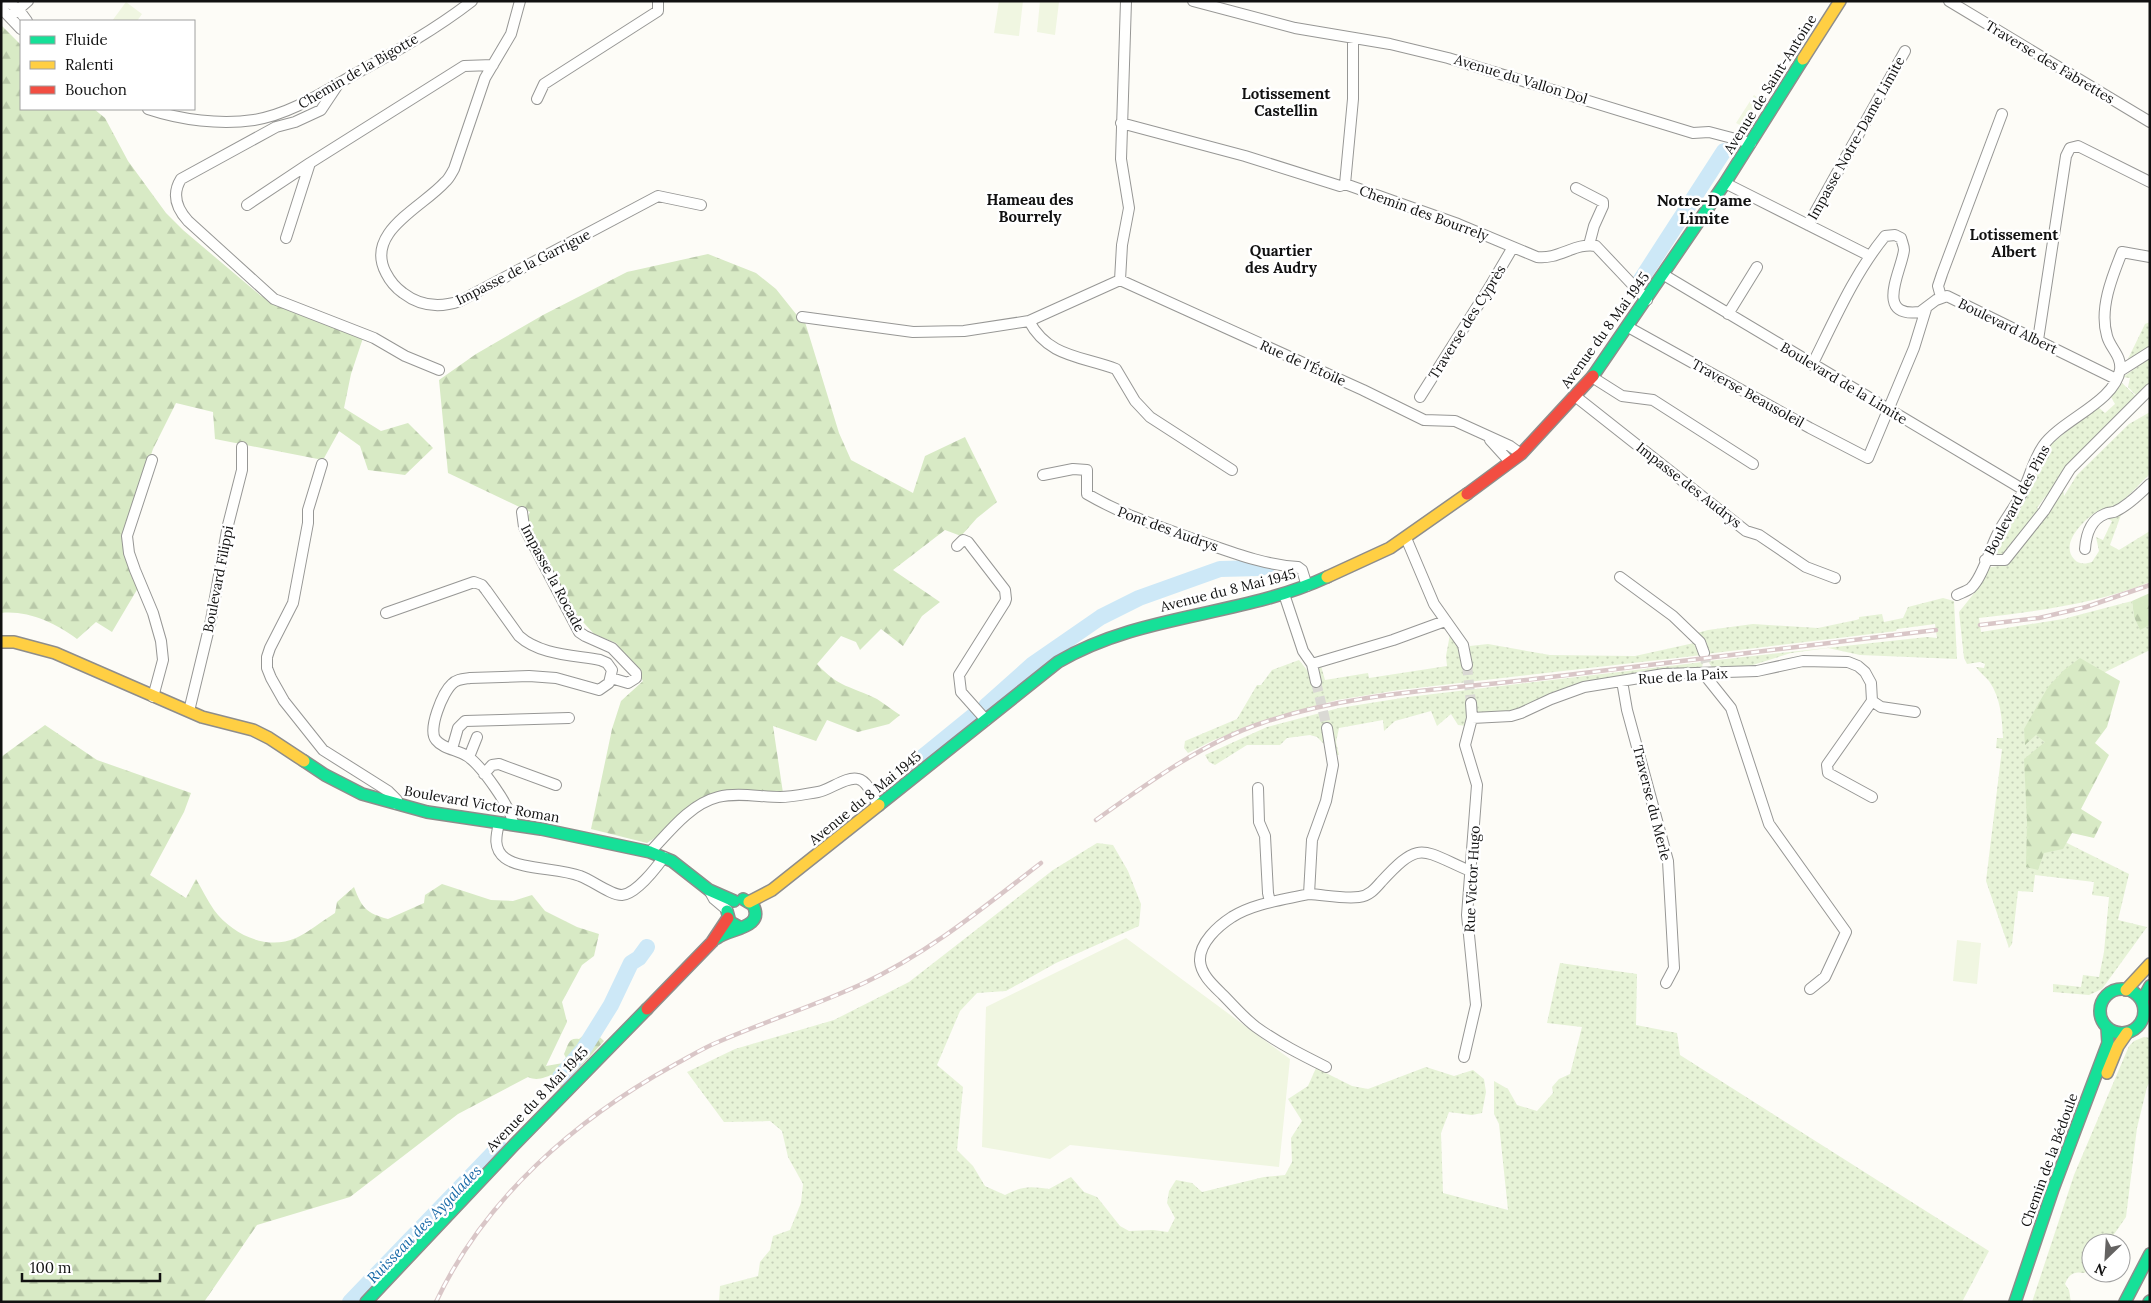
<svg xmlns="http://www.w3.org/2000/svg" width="2151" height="1303" viewBox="0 0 2151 1303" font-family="Lora,serif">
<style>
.grass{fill:url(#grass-dots)}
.forest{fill:url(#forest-firs)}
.pitch{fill:#f0f6e1}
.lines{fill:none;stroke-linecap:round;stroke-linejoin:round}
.river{stroke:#cde8f7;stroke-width:16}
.street-tunnel{stroke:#dad9d4;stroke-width:10;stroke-dasharray:10 5;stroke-linecap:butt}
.street-casing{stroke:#979795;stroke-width:12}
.fast-casing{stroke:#8e8d8b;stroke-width:14}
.slow-casing{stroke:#8e8d8b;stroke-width:14}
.jam-casing{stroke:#8e8d8b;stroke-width:14}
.street{stroke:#fffffe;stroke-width:10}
.fast{stroke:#16e098;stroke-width:11}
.slow{stroke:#ffcf43;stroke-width:11}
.jam{stroke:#f24e42;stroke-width:11}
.rail-casing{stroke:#d9c6c7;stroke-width:4.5}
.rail{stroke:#fff;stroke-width:2.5;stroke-dasharray:8;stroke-linecap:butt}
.labels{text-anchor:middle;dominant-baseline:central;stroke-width:5;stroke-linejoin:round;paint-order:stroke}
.street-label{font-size:14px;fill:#111;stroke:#fff}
.neighbourhood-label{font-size:15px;font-weight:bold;fill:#111;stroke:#fff}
.water-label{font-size:15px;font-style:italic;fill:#1768a6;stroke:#fff}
.quarter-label{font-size:16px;font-weight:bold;fill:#111;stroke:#fff}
</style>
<defs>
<pattern id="grass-dots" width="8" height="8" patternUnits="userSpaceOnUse" patternTransform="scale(1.25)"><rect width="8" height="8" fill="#e7f3d7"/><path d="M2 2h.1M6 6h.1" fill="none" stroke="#c5cfb8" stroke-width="1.8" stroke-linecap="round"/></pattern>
<pattern id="forest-firs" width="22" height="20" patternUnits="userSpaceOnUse" patternTransform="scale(1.25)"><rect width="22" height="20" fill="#d8eac5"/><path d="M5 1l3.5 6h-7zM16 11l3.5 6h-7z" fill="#b8c8a8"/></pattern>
</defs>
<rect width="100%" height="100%" fill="#fdfcf7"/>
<path class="grass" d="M2150,322V349L2126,363L2145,324Z
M2150,358V383L2138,397L2128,387L2130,378L2123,377Z
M2122,383L2137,397L2052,493L2045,497L2037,508L2040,510L2005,555H1995L1993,552L2035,470L2052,443L2098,407L2105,413L2115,404L2111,397Z
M2150,412V474C2139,484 2128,498 2115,506C2111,508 2105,508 2100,510C2086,517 2059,543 2074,559C2079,565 2086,564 2092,562L2099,551L2096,537L2103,540L2112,521L2106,518L2119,514L2121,515L2110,545L2119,550L2150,531V582C2095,604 2038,611 1979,618L1981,632L2063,619L2132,601L2134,617L2140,629L2150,625V650L2085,682L2039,829L2129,874L2118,920L2147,927L2102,989L2089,995L2053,992V984L2081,987L2083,975L2099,977L2104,952L2109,897L2092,895L2094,882L2035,875L2033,892L2018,891L2012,944L2009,948L1986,881L2002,749L1996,748L1997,738H2003C2002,719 2001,698 1989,681C1985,676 1979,672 1976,667L1984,668L1985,664L1980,662L1967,664L1964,658L1959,612L1979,587L1986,568L2003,565L2029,535L2063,489L2064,496L2077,475L2129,424Z
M1943,598L1954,601L1957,659L1860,655L1828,648L1791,653L1740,669H1713L1708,661L1927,637L1937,638L1935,624L1897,629L1896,631L1706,654L1707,643L1697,633L1708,630L1753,624L1818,628L1856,620L1859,619V617L1882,614L1884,622L1903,618L1908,607Z
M1450,634L1469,658L1470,646L1488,644L1550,655L1635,656L1694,643L1697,644L1702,655L1399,690L1337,700L1271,718L1214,740L1188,753L1184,748L1185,741L1237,719L1257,685H1261L1272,670L1299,660L1311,675L1318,672L1319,667L1321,666L1325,680L1368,673L1369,678L1447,666L1446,656Z
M1703,662L1702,668L1648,672L1511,711L1477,713L1475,708H1468L1467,726L1458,725L1451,714L1437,726L1431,711L1395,721L1384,731L1383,720L1339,728L1336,742L1339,755H1337L1331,730L1324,744L1317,737L1310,735L1287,738L1280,745H1247L1215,765L1209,762L1205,755L1267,727L1339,708L1408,697Z
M1097,843L1113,845L1128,871L1141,904L1139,926L1056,963L1006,991L977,993L960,1011L937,1065L963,1087L957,1150L973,1166L985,1186L1005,1195C1023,1186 1029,1186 1049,1189L1071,1177L1084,1192L1097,1197L1120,1226L1129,1231L1153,1230L1168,1232L1175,1218L1167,1203L1169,1191L1176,1180L1192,1183L1202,1192L1264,1177L1285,1175L1292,1162L1291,1138L1302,1121L1288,1099L1308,1086L1316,1068L1352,1086L1368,1089L1426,1067L1454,1076L1473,1070L1484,1079L1486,1092L1482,1113L1472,1115L1449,1112L1441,1133L1443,1193L1508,1210L1499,1124L1494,1114V1081L1508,1089L1517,1105L1537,1111L1553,1093L1552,1087L1559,1079L1570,1074L1582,1027L1547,1023L1560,963L1637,974L1636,1025L1677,1033L1680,1055L1989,1251L1962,1302H719L720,1286L758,1276L760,1262L770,1250L773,1236L790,1230L801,1203L803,1184L788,1157L782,1131L770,1121L724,1122L687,1072L735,1049L834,1020L909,982L1053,870Z
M2144,1037L2150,1038V1081L2147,1087L2137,1128L2126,1217L2108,1243H2091V1269L2084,1273C2074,1271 2069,1274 2065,1284L2069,1290L2071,1302H2032L2074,1175L2129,1046L2134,1041Z"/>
<path class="forest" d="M1,25L21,45V109H94L105,118L128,161L166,213L183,230L261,296L363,338L351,374L344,408L381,431L408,423L433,448L405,475L368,470L360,446L339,431L323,460L215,439L213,412L176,403L153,449L124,534L138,588L112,632L96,622L77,639C56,623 27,610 1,613Z
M708,254L756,273L776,289L800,319L805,322L839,433L851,460L913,493L925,456L965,437L997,502L977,518L961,536L945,530L893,570L940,602L922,616L903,646L881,629L860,650L856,642L841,636L817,664C839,688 851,686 877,699C885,704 892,710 900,715L889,724L858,732L827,720L816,741L773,726L783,793L720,795L647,843L591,829L612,729L621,701L643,681L616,643L594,634L574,612L525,522L530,512L448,473L439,380L476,354L543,315L627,272Z
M2150,593V625L2140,630L2134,617L2132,601Z
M2080,658L2120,681L2107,727L2095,743L2109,755L2081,809L2102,822L2094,838L2072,833L2063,849L2044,853L2038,870L2026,867L2027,822L2024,759L2045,742L2036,735L2025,745L2024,729L2048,687L2064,670Z
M45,725L97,760L191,793L184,812L150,875L186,898L196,879C202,889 207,900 214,910C232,934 266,951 296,938C309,932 322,921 335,913L337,902L354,887C362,908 366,913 388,919L424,903L425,895L442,884L491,900L513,901L532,895L545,911L577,927L599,934L594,956L582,965L562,1002L567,1022L546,1066L563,1063L566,1058L564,1054C568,1046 568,1037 579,1039L591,1029L604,1041L561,1088L553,1080L555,1075C544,1076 539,1082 528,1077L458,1114L350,1197L257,1225L204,1302H1V757Z"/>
<path class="pitch" d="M999,1H1023L1019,36L994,33Z
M1040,1L1059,2L1055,35L1037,32Z
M126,2L142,14L137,21H112Z
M1754,95L1761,100L1744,127L1736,123Z
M1126,938L1290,1059L1279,1167L1070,1145L1050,1159L982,1147L986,1007Z
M1957,940L1981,943L1977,984L1953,981Z"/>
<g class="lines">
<path class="river" d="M1640,281L1724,151
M986,706L1033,664L1101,617L1139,598L1220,569L1261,568L1268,565
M914,764L973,716
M560,1077L583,1050L611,1005L631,963L639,958L647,947
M350,1302L499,1147"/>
<path class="street-tunnel" d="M1704,653L1706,663
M1467,665L1471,703
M1316,682L1327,728"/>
<g class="street-casing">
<path id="street" d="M7,1L19,10L27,21
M520,1L511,34L485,78L454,169C451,174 449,179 445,182C423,207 364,232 386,273C390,281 396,288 403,293C420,306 440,308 460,301L658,196L701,205
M1193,1L1295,28L1390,44L1448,58L1693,133L1709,132L1751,143
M1949,1L2150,122
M1,8L21,29
M13,14L28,1
M339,83L321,110L295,122L276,127L181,179C171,195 177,209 188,221L274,299L374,338L405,356L439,370
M537,99L544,84L658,11V1
M148,109C181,120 220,125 254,120C291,114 323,92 355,74C395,52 436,29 472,1
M1121,123L1245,156L1340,186L1345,184L1458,224L1537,257C1558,260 1576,242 1596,246L1647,300
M1725,183L1870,256
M1345,184L1353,99V38
M1576,188L1603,202V206L1594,226L1589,245
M247,205L310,163
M1808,225L1905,51
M286,238L310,163L464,66L493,65
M1664,275L2024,490
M1120,280L1363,390L1424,420L1455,421L1510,446L1521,454
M1941,297L1938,286L1942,274L2002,114
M1728,314L1757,267
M802,317L913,332L964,331L1029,321L1120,280L1122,245L1129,208L1121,159L1126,1
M1029,321C1048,357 1081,356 1116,369L1135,401L1150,417L1232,470
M1628,327L1810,428L1868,458L1914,348L1926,309
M2038,340L2066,156L2070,148L2078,146L2150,182
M1812,365C1834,321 1854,274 1885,236L1895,235L1901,238C1902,242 1904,246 1904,250C1902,270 1873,318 1920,312L1936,300L1947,296L2116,379
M2120,371L2150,352
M1592,377L1622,396L1653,400L1753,464
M1575,396L1746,531L1759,535L1806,567L1835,578
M1420,397L1489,288L1513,247
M1490,440L1510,462
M152,460L127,536L129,553L135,570L153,613L161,641L163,660L153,697
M322,464L308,510V523L293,603L270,648L267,657V668L271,678L284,701L323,750L388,791L397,800L396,804
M1043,475L1073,469L1087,470V494C1125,516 1158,526 1199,541C1231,552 1264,565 1298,567L1302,570L1307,586
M522,512L524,527L579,632L585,636L612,648L636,673V678L628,683L611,678
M1406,538L1434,604L1463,645L1467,665
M957,546L963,540L968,542L1005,590L1006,599L1005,602L959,675L961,692L986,720
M2085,549C2086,535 2090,520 2105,514C2109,512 2113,513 2116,511C2129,505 2139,494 2150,484
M1985,560H2005L2044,511L2070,469L2150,389
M1620,577L1673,616L1700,642L1704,653
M1284,594L1303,651L1312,664L1316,682
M1957,595C1961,593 1967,591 1971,588C1983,577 1990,548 1998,533C2005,519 2016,506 2023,491C2030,476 2033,461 2043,446C2061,420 2115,402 2120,370C2122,356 2110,348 2107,336C2099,309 2112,277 2122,252L2150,257
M386,613L474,582L482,585L486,590L519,636C540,655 573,655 600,660L607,663L612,670L609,683L599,690L556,678L529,676L470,678C463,679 457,679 452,684C443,692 427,730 436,740C443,749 458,750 467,756C480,764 513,809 513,825
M1312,664L1393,640L1445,621
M1703,673L1731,708L1769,824L1846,932L1825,977L1810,989
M1622,681L1627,710L1668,861L1674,968L1666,983
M1872,701L1881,707L1915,712
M189,711L211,620L228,525L242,470V447
M1472,718L1511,716L1521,713L1551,699L1584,687L1664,674L1757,671L1803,661L1848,662L1858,666L1865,672L1871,683L1872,701L1827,765L1828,773L1872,797
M452,749L458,728L465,721L569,718
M469,757L477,737
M484,774L492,765L499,764L556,785
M1258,788L1259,822L1265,836L1268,893L1270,902
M499,823C496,836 493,849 505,858C521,870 560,868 580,876C592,880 610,895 622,895C636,894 656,868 664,857
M650,852C669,832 690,804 718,797C738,792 760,797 780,797C792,797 805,794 818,792C830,790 846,776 858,779C868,781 874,798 878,806
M709,890L714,899L727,910
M1309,894C1325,895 1344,899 1359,897C1369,896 1375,889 1381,882C1420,840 1420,849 1470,871
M1464,1057L1476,1005L1467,915L1477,785L1465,745L1472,718L1471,703
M1326,1067C1302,1055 1278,1043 1256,1027C1244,1018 1234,1006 1223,995C1214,986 1201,975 1200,961C1199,943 1218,926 1232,917C1255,903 1283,900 1309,894L1312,840L1326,801L1333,765L1327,728"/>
</g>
<g class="fast-casing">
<path id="fast" d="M1593,376L1725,183L1803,59
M304,761L325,775L362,794L427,812L541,829L650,852L672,861L709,890L734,901
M879,805L1058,662C1141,613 1241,617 1327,577
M727,911L730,922L741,928
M717,938C731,928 765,928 753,905L743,899
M2100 1011a22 22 0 1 1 44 0a22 22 0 1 1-44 0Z
M2142,1001L2150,986
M366,1302L513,1146L647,1009
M2015,1302L2053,1189L2108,1043L2107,1028
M2125,1302L2150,1254
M2149,1302L2150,1301"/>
</g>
<g class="slow-casing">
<path id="slow" d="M1803,59L1840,1
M1327,577L1390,548L1467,494
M1,642H14L55,653L202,717L253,730L269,738L304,761
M749,902L772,890L879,805
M2126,990L2150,964
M2107,1073L2118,1046L2127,1033"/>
</g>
<g class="jam-casing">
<path id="jam" d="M1467,494L1521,454L1593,376
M647,1009L712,942L728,918"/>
</g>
<use href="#street" class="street"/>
<use href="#fast" class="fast"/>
<use href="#slow" class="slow"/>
<use href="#jam" class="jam"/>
<g class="rail-casing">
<path id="rail" d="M1980,625L2039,618L2086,607L2150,585
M1096,820C1145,785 1204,742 1262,723C1346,694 1439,690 1526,680C1663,664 1799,646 1936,630
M436,1302C485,1198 576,1119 674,1065C689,1057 703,1048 718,1042C766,1021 817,1005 864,983C929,953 985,906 1041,863"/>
</g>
<use href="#rail" class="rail"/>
</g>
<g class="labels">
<g class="street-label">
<text transform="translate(2050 62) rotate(31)">Traverse des Fabrettes</text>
<text transform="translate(358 71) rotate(-30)">Chemin de la Bigotte</text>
<text transform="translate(1521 79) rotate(17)">Avenue du Vallon Dol</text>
<text transform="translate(1770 84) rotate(-58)">Avenue de Saint-Antoine</text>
<text transform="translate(1856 138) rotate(-61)">Impasse Notre-Dame Limite</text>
<text transform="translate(1424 213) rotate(20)">Chemin des Bourrely</text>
<text transform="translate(523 267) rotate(-27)">Impasse de la Garrigue</text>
<text transform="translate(1467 322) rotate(-58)">Traverse des Cyprès</text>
<text transform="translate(2008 326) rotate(26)">Boulevard Albert</text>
<text transform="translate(1605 330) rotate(-54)">Avenue du 8 Mai 1945</text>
<text transform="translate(1303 363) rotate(24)">Rue de l'Étoile</text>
<text transform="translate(1844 383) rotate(31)">Boulevard de la Limite</text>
<text transform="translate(1748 393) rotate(29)">Traverse Beausoleil</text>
<text transform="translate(1689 485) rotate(38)">Impasse des Audrys</text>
<text transform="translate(2017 500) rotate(-62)">Boulevard des Pins</text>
<text transform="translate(1168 529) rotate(20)">Pont des Audrys</text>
<text transform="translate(553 578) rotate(62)">Impasse la Rocade</text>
<text transform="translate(218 579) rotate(-79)">Boulevard Filippi</text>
<text transform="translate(1228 590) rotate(-14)">Avenue du 8 Mai 1945</text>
<text transform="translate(1683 676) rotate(-4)">Rue de la Paix</text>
<text transform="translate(865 798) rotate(-39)">Avenue du 8 Mai 1945</text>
<text transform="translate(1652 803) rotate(76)">Traverse du Merle</text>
<text transform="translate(482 804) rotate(10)">Boulevard Victor Roman</text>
<text transform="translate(1472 879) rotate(-87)">Rue Victor Hugo</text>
<text transform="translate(537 1099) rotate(-46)">Avenue du 8 Mai 1945</text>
<text transform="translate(2049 1160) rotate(-70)">Chemin de la Bédoule</text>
</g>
<g class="neighbourhood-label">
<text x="1286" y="93">Lotissement<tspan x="1286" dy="17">Castellin</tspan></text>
<text x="1030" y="199">Hameau des<tspan x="1030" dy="17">Bourrely</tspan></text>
<text x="2014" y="234">Lotissement<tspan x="2014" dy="17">Albert</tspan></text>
<text x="1281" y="250">Quartier<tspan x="1281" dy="17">des Audry</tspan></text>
</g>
<g class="water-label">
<text transform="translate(424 1224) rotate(-46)">Ruisseau des Aygalades</text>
</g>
<g class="quarter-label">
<text x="1704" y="200">Notre-Dame<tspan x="1704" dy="18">Limite</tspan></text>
</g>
</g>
<rect width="2151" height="1303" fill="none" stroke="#111111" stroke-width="5"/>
<rect x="20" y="20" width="175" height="90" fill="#ffffff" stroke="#a0a0a0"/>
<rect x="30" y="36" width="25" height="8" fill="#16e098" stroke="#a0a0a0"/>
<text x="65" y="45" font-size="15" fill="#111111">Fluide</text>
<rect x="30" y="61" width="25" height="8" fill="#ffcf43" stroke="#a0a0a0"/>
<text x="65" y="70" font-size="15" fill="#111111">Ralenti</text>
<rect x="30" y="86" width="25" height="8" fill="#f24e42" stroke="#a0a0a0"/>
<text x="65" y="95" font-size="15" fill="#111111">Bouchon</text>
<g transform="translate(2106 1258) rotate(205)"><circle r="24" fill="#ffffff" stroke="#a0a0a0"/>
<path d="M0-4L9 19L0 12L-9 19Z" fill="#646362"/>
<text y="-8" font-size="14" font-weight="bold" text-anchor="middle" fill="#111111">N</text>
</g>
<path d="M22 1273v8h138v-8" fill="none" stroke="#111111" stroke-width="2.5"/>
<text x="30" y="1273" font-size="15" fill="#111111" stroke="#ffffff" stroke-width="4" paint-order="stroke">100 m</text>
</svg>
